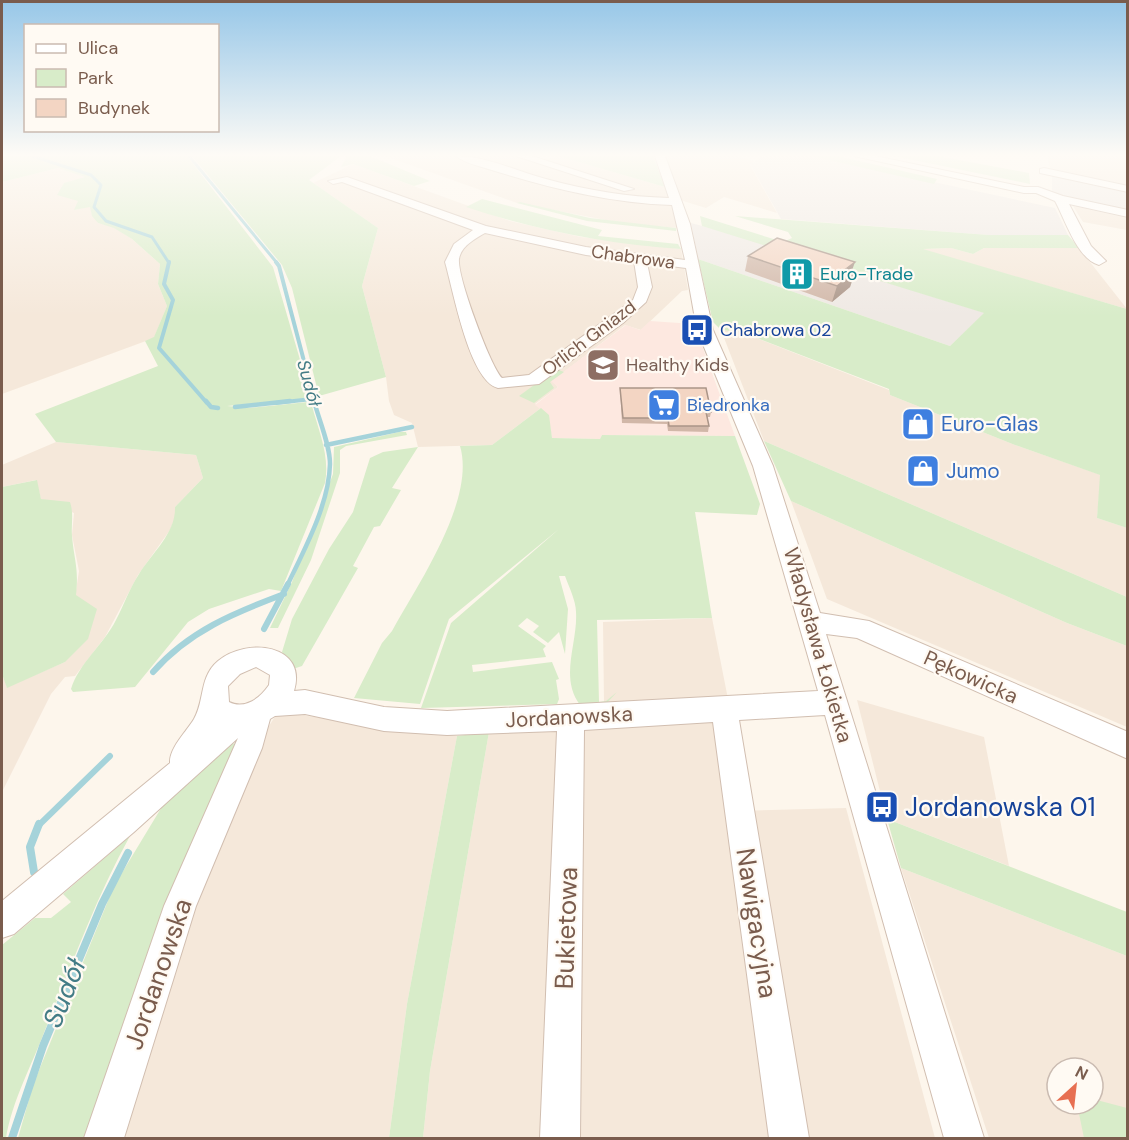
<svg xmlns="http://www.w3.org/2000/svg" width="1129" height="1140" viewBox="0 0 1129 1140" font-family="'DM Sans',sans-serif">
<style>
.residential{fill:#f5e8da;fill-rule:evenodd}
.commercial{fill:#fde8e0}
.industrial{fill:#efe9e4}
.green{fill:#d8ecc9}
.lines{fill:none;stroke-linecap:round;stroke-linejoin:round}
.stream-far4{stroke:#a5d3da;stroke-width:3}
.stream-far3{stroke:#a5d3da;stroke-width:4}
.stream-far2{stroke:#a5d3da;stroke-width:4.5}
.stream-far1{stroke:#a5d3da;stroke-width:6}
.stream{stroke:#a5d3da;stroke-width:8}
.minor-casing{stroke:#d1beb0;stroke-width:2}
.minor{fill:#fff;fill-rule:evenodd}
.wall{fill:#d1b7a8}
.shaded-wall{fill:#aa9588}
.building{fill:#f3d5c3;stroke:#aa9588;stroke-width:1.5}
.labels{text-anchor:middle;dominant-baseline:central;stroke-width:4.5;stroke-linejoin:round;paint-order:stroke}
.far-street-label{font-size:18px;fill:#7a5c4d;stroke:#fffaf3}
.far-culture-label{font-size:18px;fill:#0d838f;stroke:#fffaf3;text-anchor:start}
.far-transit-label{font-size:18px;fill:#164399;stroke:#fffaf3;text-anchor:start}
.far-education-label{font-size:18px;fill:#785e54;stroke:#fffaf3;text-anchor:start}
.far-water-label{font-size:18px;font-style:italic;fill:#437c86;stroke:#fffaf3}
.far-shop-label{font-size:18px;fill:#366cbe;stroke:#fffaf3;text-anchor:start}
.shop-label{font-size:21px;fill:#366cbe;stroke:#fffaf3;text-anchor:start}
.street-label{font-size:21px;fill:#7a5c4d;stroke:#fffaf3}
.near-transit-label{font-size:26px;fill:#164399;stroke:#fffaf3;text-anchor:start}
.near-street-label{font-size:26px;fill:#7a5c4d;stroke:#fffaf3}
.near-water-label{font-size:27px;font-style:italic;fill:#437c86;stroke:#fffaf3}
</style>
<rect width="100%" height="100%" fill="#fdf6ec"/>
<path class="residential" d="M385,156H527L543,161L558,156L665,187L678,228L621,223L517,203Z
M664,156H737L754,161L750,165L777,213L724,197L706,208L680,200Z
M1047,156H1127V192L1052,175Z
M353,164L510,221L581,237L681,249L688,290L682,291L641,330L625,325L552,381L558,387L535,404L541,408L492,445L418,447L412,423L394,415L389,401L386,377L362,286L378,228L313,183Z
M58,168L87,177L75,210L90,206L98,223L114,227L132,239L160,264L158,284L167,306L154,338L2,394V182Z
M1073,206L1127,218V230L1083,222Z
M951,248L973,254L984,248H1079L1127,309L920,249Z
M721,330L741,332L889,390L890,395L1015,445L1101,475L1097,518L1127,528V597L764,441Z
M56,442L196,455L203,478L175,507L176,516L170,530L138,575L105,637L75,676L65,677L51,694L2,792V674L7,687L65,662L79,571L72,535L74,513L41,499L36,480L2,487V465Z
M791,501L1067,623L1127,646V727L827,599Z
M712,618L728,699L604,703L603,622Z
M857,700L984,737L1009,866L887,819Z
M278,712L457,736L407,1004L389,1138H123L147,1039L184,918L254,749Z
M723,719L736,811L846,808L935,1138H423L430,1071L489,732Z
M901,868L1127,956V1138H989ZM1057,1068H1093V1104H1057Z"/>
<path class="commercial" d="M650,321L694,324L735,436L602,435L600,439L552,438L548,415L535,405L558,387L551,381L626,325L640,330Z"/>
<path class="industrial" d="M763,156H811L1055,208L1068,235H989L781,219L750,164Z
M1052,175L1127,192V210L1052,193Z
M691,223L725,232L985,313L950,346L698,259Z"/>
<path class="green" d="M2,156H187L273,267L310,394V398L227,406L249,408L308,402L312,406C319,432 330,456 325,483L281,591L269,589L209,609L188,622L135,687L73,692L71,689C79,663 104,644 116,620C124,605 129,589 139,574C152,553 176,533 175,507L203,478L196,455L56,442L35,414L158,366L145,341L154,337L167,306L158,284L160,264L132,239L114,228L98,223L92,216L90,207L74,210L78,201L57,195L64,183L85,177L58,168L2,182Z
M192,156H341L309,180L378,228L362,286L386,377L319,396L292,288L282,265Z
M347,156H370L430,181L414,186L353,164L341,167Z
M558,156H653L665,187Z
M811,156H838L937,179L934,184Z
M894,156H938L1029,173L1030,184Z
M482,199L602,230L598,236L678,244L681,249C607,244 536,230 466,207Z
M520,202L590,218L676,228V231L587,221L517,203Z
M700,216L783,242L792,238L788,232L735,216L989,235H1068L1079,248H984L973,254L951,248L923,249L1127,309V528L1097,518L1100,475L1015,445L890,395L889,389L741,332L721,330L713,322L698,259L950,346L984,313L702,226Z
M556,369L564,372L550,382L554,388L534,403L519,396Z
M541,408L549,415L552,438L600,439L602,435L735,436L760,504L757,515L695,512L712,618L597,620L599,702L606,701L617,692L606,704L580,705C559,677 578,643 576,612C576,601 569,587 565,576H559L568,609L565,654L559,632L548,643L533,632L539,626L527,618L518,626L546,646L543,649L546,657L472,665L473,672L552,662L559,679L556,680L559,699L557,704L421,708L451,623L559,529L449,619L420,704L354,698L382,643L392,631C418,584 476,500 460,446L492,445Z
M399,432H406L407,435L346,446L340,450V473L311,560L278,628H270L292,582L333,474L334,447Z
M764,441L1127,597V646L1067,623L791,501Z
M418,447L392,488L401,490L380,526L374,527L353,566L358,568L302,666L290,670L282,652L292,619L329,549L353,512L370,458L383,452Z
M37,480L41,499L70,502C74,514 71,524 72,536C74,560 79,568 76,595L97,609L88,639L65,662L7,688L2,674V487Z
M489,732L430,1071L423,1138H389L407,1004L457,736Z
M239,743L94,1129L87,1138H18L33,1085L114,886L163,805L230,744Z
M887,819L1127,912V956L901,868Z
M130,836C96,897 72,965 45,1030C32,1065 12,1101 6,1138H2V945L35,918H51L71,902L63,894Z
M1093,1099L1127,1108V1138H1084L1077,1104H1093Z"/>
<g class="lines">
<path class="stream-far4" d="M32,156L91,175L101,185L94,207L106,221L152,237L169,263
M189,156L277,263"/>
<path class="stream-far3" d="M169,262L164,284L173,300L159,348L207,403
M276,262L279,266L315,403
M276,403L312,399"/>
<path class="stream-far2" d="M206,401L211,407L218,408
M235,407L290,401
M326,445L412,427
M287,586C304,550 329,505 330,464C330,445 319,420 314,401"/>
<path class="stream-far1" d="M264,629L288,584
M153,672C189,631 234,613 284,594
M38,826L110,756"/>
<path class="stream" d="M34,872L30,847L39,824
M12,1138L43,1046L102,904L128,853"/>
<g class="minor-casing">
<path id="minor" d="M456,156C486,156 516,171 546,179C586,190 627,197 669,198L655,156H665L690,224L713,330L773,466L820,613L869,621L1128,732V759L857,638L826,634L984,1138H944L825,715L739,720L809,1138H769L713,722L584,730L580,1138H540L557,731L447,735L384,731L305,714L275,716L270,719L262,748L196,906L124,1138H84L164,906L238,738L134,832L14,934L2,938V901L170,763C169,748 187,731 194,719C205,700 199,677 218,661C247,637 308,644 294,691L305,690L384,707L447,711L818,691L753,466L697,330L686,268L647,263L652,287L646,302L623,323L539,384L498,388C469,381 453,289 445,262L454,244L473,230L342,182L333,184L328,181L347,177L486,226L586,247L685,260L672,205C611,203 553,189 495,171C483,167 466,164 456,156ZM485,233L586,255L634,261L638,287L633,300L529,375L502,378C490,365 457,276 459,259C461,246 475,239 485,233ZM256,667L270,675L269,685C260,698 245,710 229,702L228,686L240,674Z
M516,156H532L634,189L624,191Z
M854,156H875L1024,187H1038L1063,196L1128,210V217L1069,204L1091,246L1106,261L1099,265C1077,259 1065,219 1055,201L1036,193H1024Z
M1044,168L1128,186V192L1040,173V169Z"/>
</g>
<use href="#minor" class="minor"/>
</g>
<path class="wall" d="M748,256L852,271L855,272L850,287L832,302L745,271Z
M620,388L711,412L710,417H707L709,426L708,432L668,431L667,424L622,423Z"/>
<path class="shaded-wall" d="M855,262L850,276L855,272L850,287L832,302L837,286L846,269Z"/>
<path class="building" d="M777,238L855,262L846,269L855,272L837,286L748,256Z
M620,388H706L711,412H706L709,426H669L668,418H623Z"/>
<linearGradient id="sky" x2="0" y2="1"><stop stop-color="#97c7e8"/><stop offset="0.49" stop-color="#fefbf6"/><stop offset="1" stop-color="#fefbf6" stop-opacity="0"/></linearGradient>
<rect width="1129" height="316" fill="url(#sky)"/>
<defs>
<g id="building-square" transform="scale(1.725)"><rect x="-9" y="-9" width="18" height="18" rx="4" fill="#0f9aa8" stroke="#fffaf3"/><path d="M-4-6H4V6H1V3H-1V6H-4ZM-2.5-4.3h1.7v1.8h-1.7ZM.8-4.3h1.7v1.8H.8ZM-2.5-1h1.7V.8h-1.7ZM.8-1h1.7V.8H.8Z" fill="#fff"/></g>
<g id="bus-square" transform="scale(1.725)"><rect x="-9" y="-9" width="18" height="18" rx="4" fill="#1a4fb4" stroke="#fffaf3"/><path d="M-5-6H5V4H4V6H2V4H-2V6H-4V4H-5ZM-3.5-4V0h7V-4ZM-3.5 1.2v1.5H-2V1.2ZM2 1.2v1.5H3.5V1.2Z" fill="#fff"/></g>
<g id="school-square" transform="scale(1.725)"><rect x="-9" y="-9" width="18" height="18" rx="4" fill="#8d6e63" stroke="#fffaf3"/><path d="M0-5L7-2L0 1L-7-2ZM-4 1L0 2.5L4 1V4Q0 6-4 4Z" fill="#fff"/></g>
<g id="supermarket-square" transform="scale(1.725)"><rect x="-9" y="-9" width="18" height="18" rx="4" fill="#3f7fe0" stroke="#fffaf3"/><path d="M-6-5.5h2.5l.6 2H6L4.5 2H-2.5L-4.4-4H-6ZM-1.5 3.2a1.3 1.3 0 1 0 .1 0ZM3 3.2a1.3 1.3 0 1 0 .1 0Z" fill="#fff"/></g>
<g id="shop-square" transform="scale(1.725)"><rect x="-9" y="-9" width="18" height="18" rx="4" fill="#3f7fe0" stroke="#fffaf3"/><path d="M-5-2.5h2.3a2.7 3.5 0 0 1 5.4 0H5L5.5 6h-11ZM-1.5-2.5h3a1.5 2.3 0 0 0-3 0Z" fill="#fff"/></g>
</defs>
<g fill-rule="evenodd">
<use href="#building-square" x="797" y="274"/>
<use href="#bus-square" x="697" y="330"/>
<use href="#school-square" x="603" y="365"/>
<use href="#supermarket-square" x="664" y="405"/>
<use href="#shop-square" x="918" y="424"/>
<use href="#shop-square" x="923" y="471"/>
<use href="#bus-square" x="882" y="807"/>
</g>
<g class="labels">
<g class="far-street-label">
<text transform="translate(633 257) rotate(8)">Chabrowa</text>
<text transform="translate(589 338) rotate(-37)">Orlich Gniazd</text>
</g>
<g class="far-culture-label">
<text x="820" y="274">Euro-Trade</text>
</g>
<g class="far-transit-label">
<text x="720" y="330">Chabrowa 02</text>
</g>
<g class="far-education-label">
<text x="626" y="365">Healthy Kids</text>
</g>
<g class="far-water-label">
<text transform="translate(309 383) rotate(75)">Sudół</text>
</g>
<g class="far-shop-label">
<text x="687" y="405">Biedronka</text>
</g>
<g class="shop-label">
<text x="941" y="424">Euro-Glas</text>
<text x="946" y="471">Jumo</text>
</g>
<g class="street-label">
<text transform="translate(818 645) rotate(74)">Władysława Łokietka</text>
<text transform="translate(971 677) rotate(24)">Pękowicka</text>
<text transform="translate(569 717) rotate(-3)">Jordanowska</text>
</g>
<g class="near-transit-label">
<text x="905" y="807">Jordanowska 01</text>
</g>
<g class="near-street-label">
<text transform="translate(757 923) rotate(81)">Nawigacyjna</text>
<text transform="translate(566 928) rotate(-88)">Bukietowa</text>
<text transform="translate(158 974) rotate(-71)">Jordanowska</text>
</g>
<g class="near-water-label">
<text transform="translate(64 993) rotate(-68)">Sudół</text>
</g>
</g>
<rect width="1129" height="1140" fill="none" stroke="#7a5c4d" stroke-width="6"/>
<rect x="24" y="24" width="195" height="108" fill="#fffaf3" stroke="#cabbb1" stroke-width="1.5"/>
<rect x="36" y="44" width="30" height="9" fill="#ffffff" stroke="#cabbb1" stroke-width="1.5"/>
<text x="78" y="54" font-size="18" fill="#7a5c4d">Ulica</text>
<rect x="36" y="69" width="30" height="18" fill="#d8ecc9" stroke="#cabbb1" stroke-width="1.5"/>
<text x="78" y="84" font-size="18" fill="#7a5c4d">Park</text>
<rect x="36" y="99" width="30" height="18" fill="#f3d5c3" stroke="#cabbb1" stroke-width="1.5"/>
<text x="78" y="114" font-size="18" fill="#7a5c4d">Budynek</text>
<g transform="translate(1075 1086) rotate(27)"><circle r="28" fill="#fffaf3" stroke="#cabbb1" stroke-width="1.5"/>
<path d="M0-4.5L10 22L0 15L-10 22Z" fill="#e76f51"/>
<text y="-9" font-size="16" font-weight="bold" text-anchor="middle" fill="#7a5c4d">N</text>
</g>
</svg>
